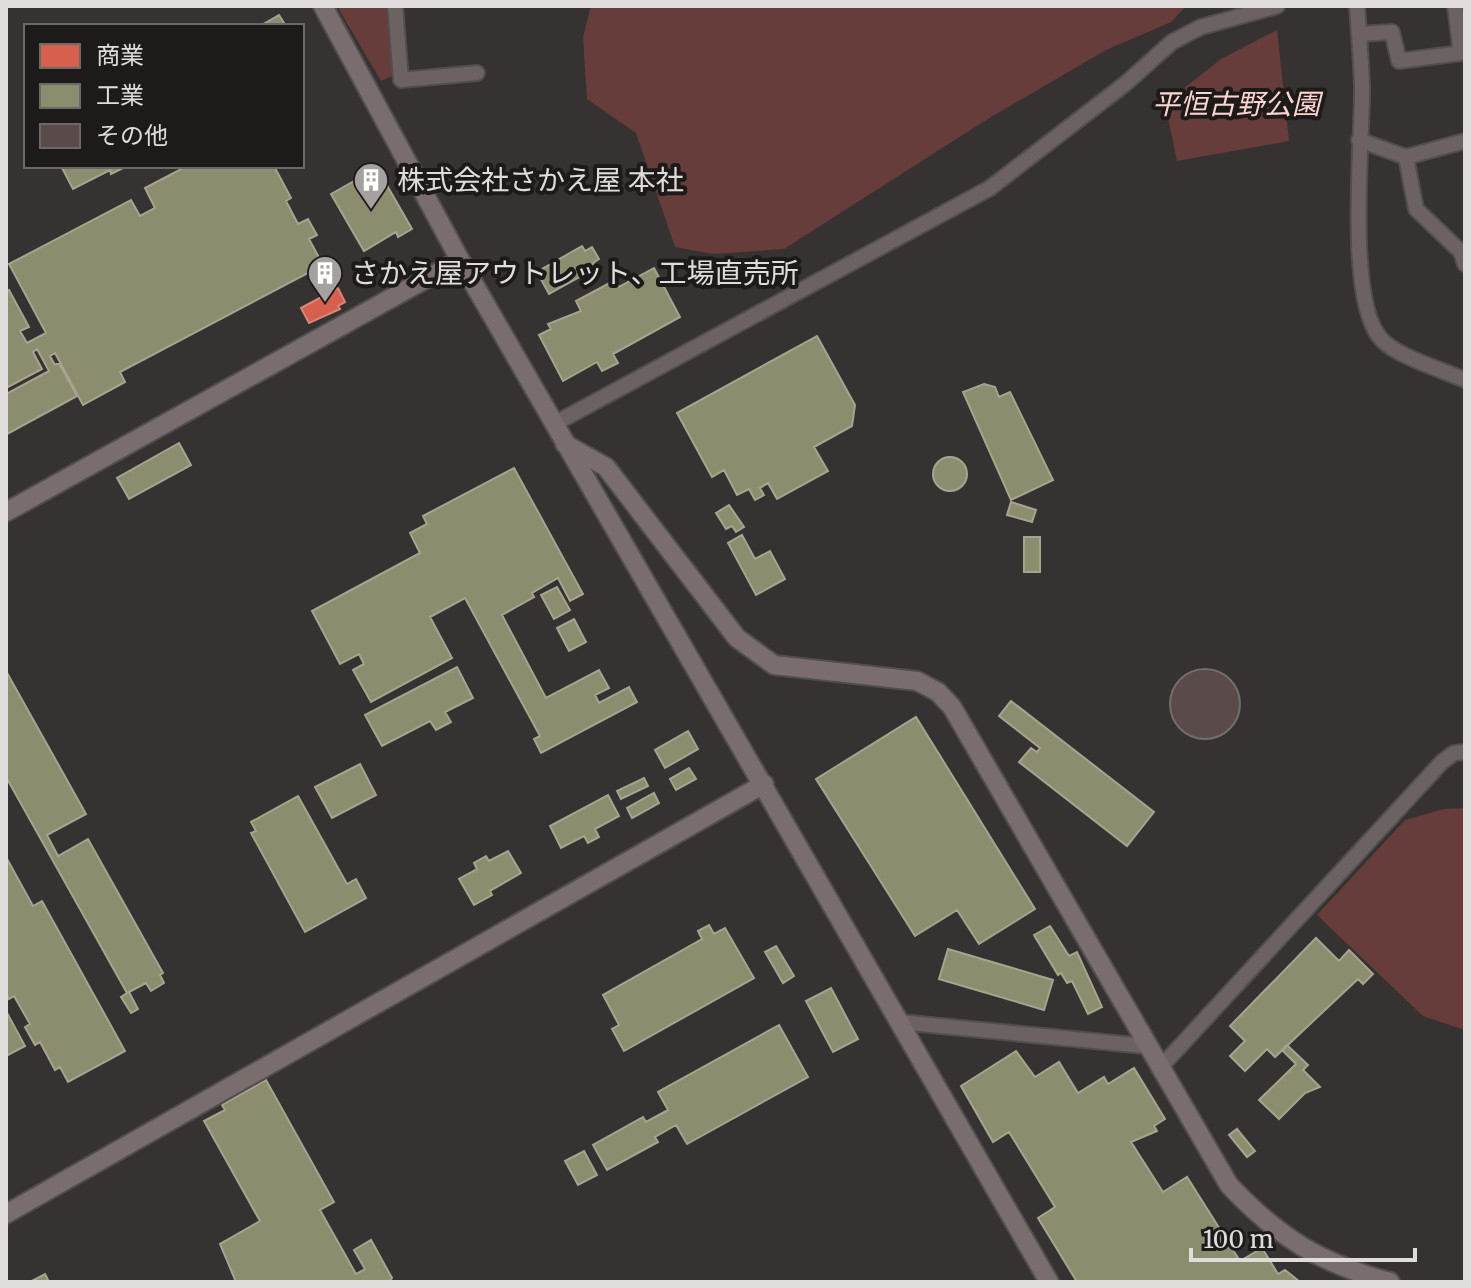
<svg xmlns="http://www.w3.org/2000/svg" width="1471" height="1288" viewBox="0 0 1471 1288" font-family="Merriweather,'Noto Sans JP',serif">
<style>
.green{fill:#663d3a}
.shops{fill:#d6604d;stroke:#d98578;stroke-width:2}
.industry{fill:#8c8c6e;stroke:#a6a48f;stroke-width:2}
.building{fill:#5a4b4a;stroke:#726e6e;stroke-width:2}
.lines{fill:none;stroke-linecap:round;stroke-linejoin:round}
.street-casing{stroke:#514e4e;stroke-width:18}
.secondary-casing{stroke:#514e4e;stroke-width:22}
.street{stroke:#6d6262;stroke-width:14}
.secondary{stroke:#796e6d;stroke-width:18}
.labels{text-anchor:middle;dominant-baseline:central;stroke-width:8;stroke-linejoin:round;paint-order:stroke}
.park-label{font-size:28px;font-style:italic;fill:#ffd4d0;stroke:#1d1a1a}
.poi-label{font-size:28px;fill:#e1dcdc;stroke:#1d1a1a;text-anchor:start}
</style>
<rect width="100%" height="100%" fill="#373232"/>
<path class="green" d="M337,6H390L395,75L381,81Z
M591,6H1186L1171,22L1106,50L986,120L784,249L713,254L675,247L636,133L587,99L583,37Z
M1277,30L1289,141L1177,161L1165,103L1221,59Z
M1465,808V1030L1423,1016L1317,915L1405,820L1444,809Z"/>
<path class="shops" d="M338,288L345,302L338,306L340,309L309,323L301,308Z"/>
<path class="industry" d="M279,15L286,26H260Z
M61,166H127L111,174L110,170L73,189Z
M187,166H274L291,198L286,201L298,224L308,219L317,235L309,239L323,265L120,372L125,382L83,405L55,353L50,356L55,365L59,363L77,396L7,434L6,394L49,371L37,349L33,352L42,369L6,388V292L9,290L29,327L20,331L27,343L46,333L9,264L131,200L140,216L155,208L145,188Z
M377,168L412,229L398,237L396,232L364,251L331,194Z
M582,246L585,251L592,247L599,259L593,263L596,268L549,294L537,272Z
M654,268L680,317L613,354L618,363L602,371L597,362L563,381L539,335L551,329L548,324L581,311L576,301L615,280L619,287Z
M817,336L855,405L852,426L814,447L828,471L777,499L768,483L760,488L764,495L755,500L749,489L737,495L724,470L712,477L677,413Z
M984,384L995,387L999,397L1010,392L1053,480L1011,500L963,392Z
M179,443L191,465L129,499L117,478Z
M933 474a17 17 0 1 1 34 0a17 17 0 1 1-34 0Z
M514,468L583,594L570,601L558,578L532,593L534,597L502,615L546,698L599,670L609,688L595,695L599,703L629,687L637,702L541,753L534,739L540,736L465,598L430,617L452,658L371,702L353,670L364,664L359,654L340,664L312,611L420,553L410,533L427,524L423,516Z
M1011,502L1036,510L1032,522L1007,515Z
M729,505L744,527L736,532L732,526L726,529L716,513Z
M742,535L755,559L770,551L785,579L756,595L728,543Z
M1024,537H1040V572H1024Z
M557,587L570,610L554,619L541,595Z
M574,619L586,642L569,651L557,628Z
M457,667L473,698L445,712L451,722L436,730L430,721L382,746L365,715Z
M6,671L86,814L47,835L58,856L88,839L163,973L160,975L164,983L151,991L146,983L129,992L138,1009L131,1013L121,997L127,993L6,777Z
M1011,701L1154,812L1127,846L1019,762L1031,748L1037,752L1040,748L999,716Z
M916,717L1035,909L979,944L957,910L915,936L816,779Z
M688,731L698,749L665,768L655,750Z
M360,764L376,795L332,818L315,787Z
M689,768L696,779L676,790L670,779Z
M644,778L648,786L621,799L617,791Z
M654,793L659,803L632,818L627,808Z
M608,795L619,816L595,829L599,837L588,843L584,836L561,848L550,826Z
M298,796L347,884L356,879L366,898L305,932L251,833L256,831L251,822Z
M508,851L521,873L490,891L492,895L474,905L459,879L477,869L474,863L486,856L489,861Z
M6,857L33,906L42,901L125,1051L68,1082L60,1067L55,1070L40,1042L35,1045L25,1027L30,1024L14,996L9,999L6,993Z
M709,925L714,934L725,928L754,978L624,1051L612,1029L619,1025L603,995L702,939L698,931Z
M1050,926L1069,956L1077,952L1102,1007L1088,1014L1072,981L1067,983L1061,973L1058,975L1034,935Z
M1316,938L1339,961L1349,950L1373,974L1363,984L1358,979L1275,1057L1267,1049L1245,1071L1230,1056L1245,1041L1230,1026Z
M776,946L794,976L783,983L765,952Z
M948,949L1053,980L1044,1010L939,979Z
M831,988L858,1039L833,1052L806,1001Z
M6,1011L25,1046L6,1056Z
M779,1025L808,1077L687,1144L676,1125L655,1137L658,1142L607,1170L593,1145L643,1117L646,1122L668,1110L658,1092Z
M1287,1045L1308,1065L1303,1070L1320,1087L1305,1093L1279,1119L1259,1100L1296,1064L1282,1050Z
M1016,1051L1035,1077L1059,1062L1078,1093L1104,1077L1108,1084L1134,1068L1165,1119L1154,1126L1157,1131L1131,1142L1163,1192L1187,1177L1240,1261L1262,1248L1278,1274L1285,1270L1300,1282H1077L1038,1218L1055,1207L1009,1132L993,1142L961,1086Z
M266,1080L334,1202L320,1210L356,1274L365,1269L354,1250L371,1240L392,1278L389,1282H236L220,1244L260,1221L204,1121L225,1110L222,1105Z
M1237,1129L1255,1151L1247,1157L1229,1135Z
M584,1151L597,1175L578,1185L565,1161Z
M45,1274L49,1282H30Z"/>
<path class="building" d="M1170 704a35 35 0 1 1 70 0a35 35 0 1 1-70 0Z"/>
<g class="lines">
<g class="street-casing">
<path id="street" d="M395,6L401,80L477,73
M1357,6C1359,33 1361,59 1362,86C1363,139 1345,303 1382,340C1398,357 1443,370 1465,380
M1359,34L1392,32L1399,61L1461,53L1455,6
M1359,140L1406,157
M1465,141L1406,157L1416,209L1461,252L1465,264
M554,424L990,188L1125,84L1172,42L1201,27L1277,6
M900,1022L1145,1046
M1159,1069L1442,762L1454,753L1465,752"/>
</g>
<g class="secondary-casing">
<path id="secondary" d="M323,6L460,260L1049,1282
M565,444L606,467L737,638L774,665L917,681L938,692L952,707L1229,1185C1278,1237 1319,1263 1390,1282
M6,512L460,260
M6,1214L764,784"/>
</g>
<use href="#street" class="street"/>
<use href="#secondary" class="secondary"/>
</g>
<defs>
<g id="building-pin" transform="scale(1.8)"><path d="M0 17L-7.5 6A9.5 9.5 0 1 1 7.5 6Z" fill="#a6a0a0" stroke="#1d1a1a"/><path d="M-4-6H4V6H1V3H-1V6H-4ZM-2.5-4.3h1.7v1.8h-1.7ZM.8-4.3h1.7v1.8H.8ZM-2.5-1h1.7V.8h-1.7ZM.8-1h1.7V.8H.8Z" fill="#fff"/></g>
</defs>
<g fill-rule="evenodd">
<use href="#building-pin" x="371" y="180"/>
<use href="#building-pin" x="325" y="273"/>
</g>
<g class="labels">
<g class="park-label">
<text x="1236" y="104">平恒古野公園</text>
</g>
<g class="poi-label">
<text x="397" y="180">株式会社さかえ屋 本社</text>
<text x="351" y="273">さかえ屋アウトレット、工場直売所</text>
</g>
</g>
<rect width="1471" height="1288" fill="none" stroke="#e1dcdc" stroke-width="16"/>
<rect x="24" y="24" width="280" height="144" fill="#1d1a1a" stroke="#6b6868" stroke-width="2"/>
<rect x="40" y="44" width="40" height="24" fill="#d6604d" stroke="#6b6868" stroke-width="2"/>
<text x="96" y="64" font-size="24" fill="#e1dcdc">商業</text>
<rect x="40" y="84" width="40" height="24" fill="#8c8c6e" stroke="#6b6868" stroke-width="2"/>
<text x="96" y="104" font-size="24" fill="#e1dcdc">工業</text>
<rect x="40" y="124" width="40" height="24" fill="#5a4b4a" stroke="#6b6868" stroke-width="2"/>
<text x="96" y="144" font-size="24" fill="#e1dcdc">その他</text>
<path d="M1191 1248v12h224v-12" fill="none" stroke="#e1dcdc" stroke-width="4"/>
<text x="1203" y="1248" font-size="24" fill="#e1dcdc" stroke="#1d1a1a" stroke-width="6" paint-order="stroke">100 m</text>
</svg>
